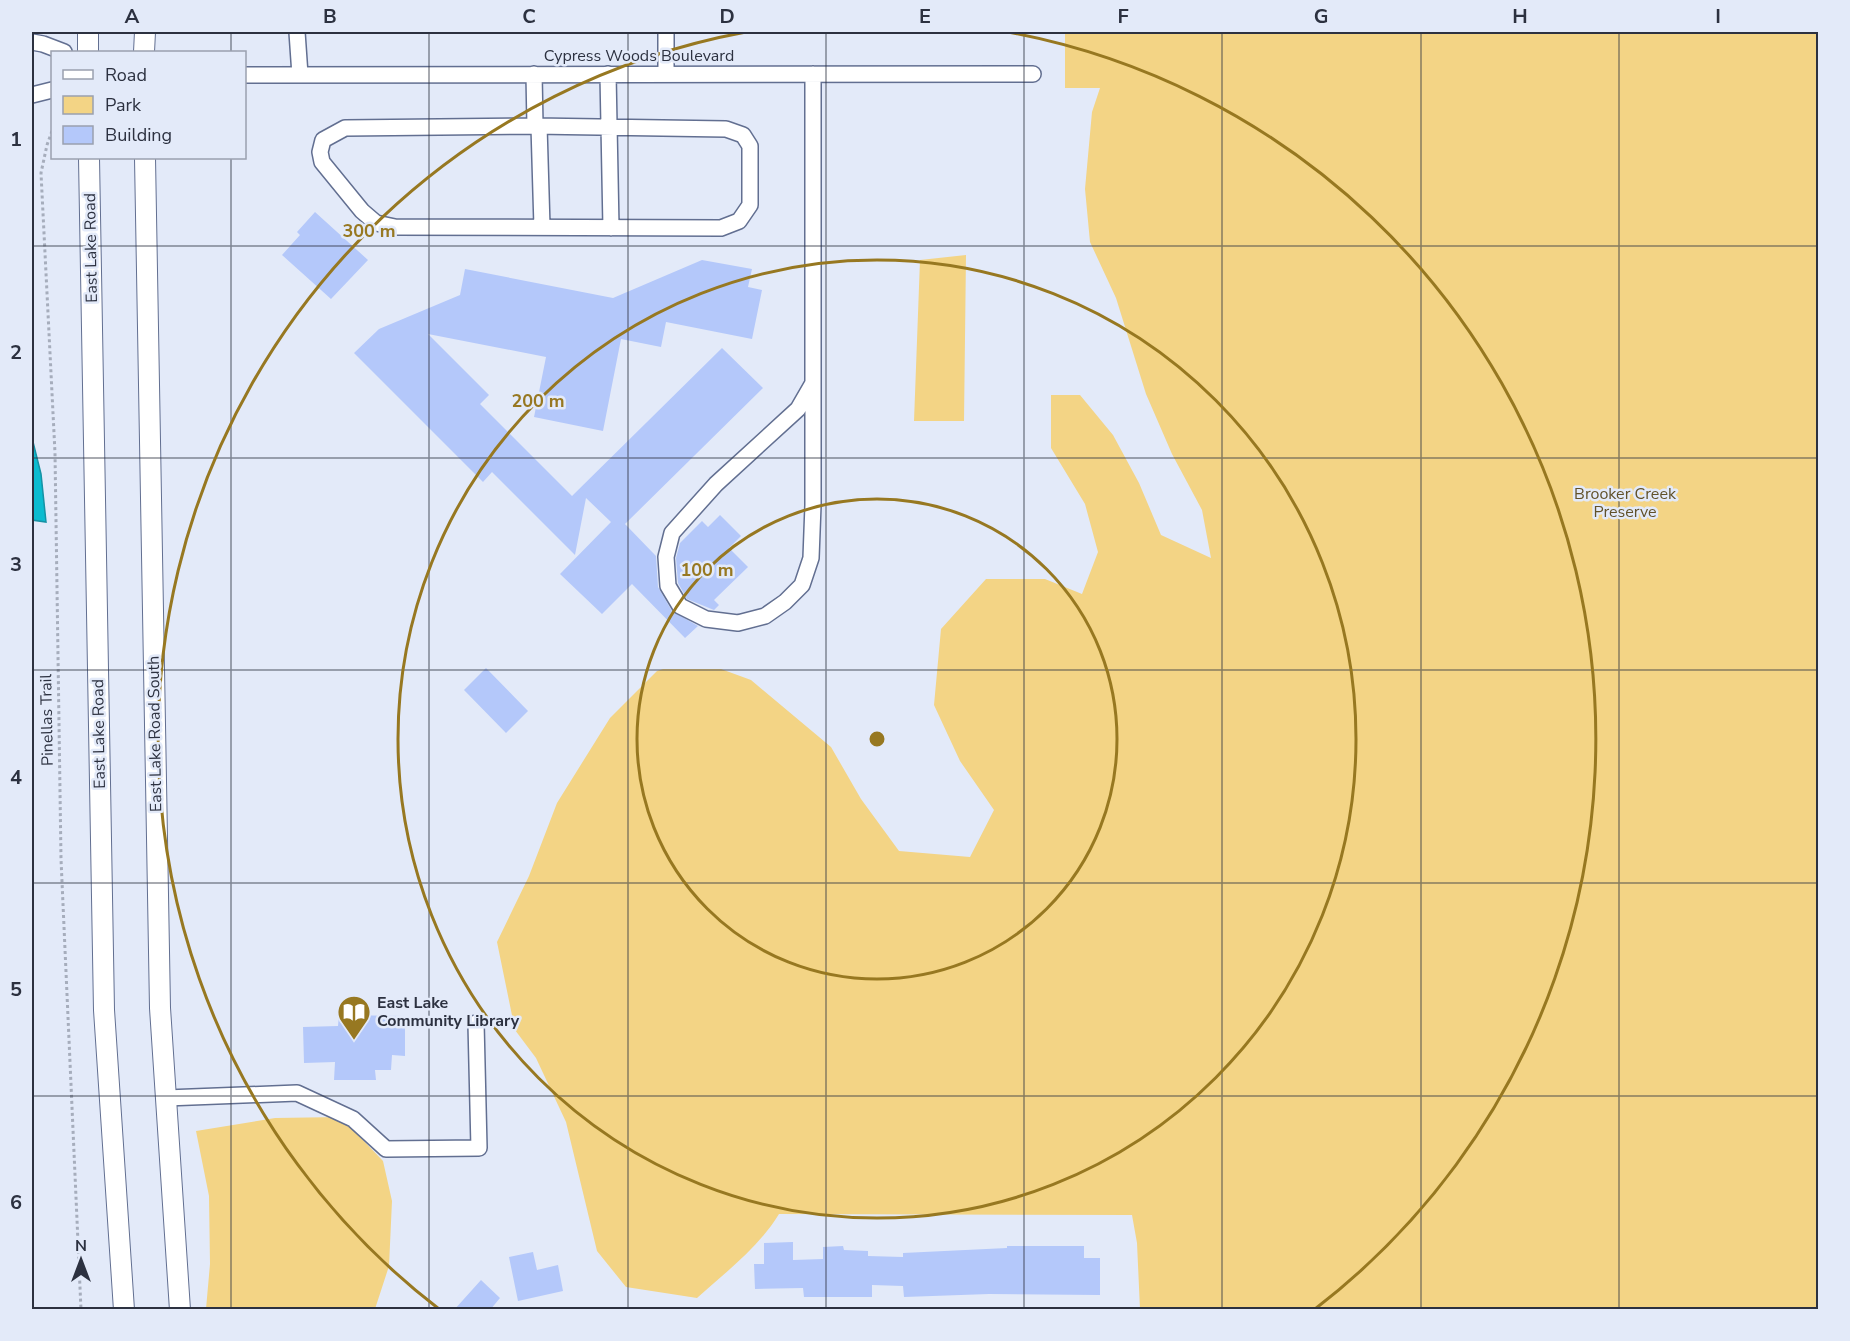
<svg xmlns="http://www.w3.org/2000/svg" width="1850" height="1341" viewBox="0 0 1850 1341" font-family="'Nunito Sans',sans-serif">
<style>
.green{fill:#f3d485}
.water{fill:#0bbcd0;stroke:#1592a5;stroke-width:1.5}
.building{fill:#b4c8fa}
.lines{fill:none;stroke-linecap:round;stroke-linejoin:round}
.minor-casing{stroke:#626f91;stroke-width:18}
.major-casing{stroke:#626f91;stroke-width:22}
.path{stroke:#a6adbc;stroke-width:3;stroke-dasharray:3 3;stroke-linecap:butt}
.minor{stroke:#fff;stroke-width:15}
.major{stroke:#fff;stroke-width:20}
.grid{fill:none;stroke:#2c3140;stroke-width:1.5;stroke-opacity:0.55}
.ring{fill:none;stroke:#977821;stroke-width:3}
.labels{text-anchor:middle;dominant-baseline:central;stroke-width:5;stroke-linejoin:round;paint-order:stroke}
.street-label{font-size:16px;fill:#2c3140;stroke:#e3eaf9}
.park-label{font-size:16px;fill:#615129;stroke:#e3eaf9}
.poi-label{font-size:16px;font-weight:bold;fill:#2c3140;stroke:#e3eaf9;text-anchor:start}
.centre{fill:#977821;stroke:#e3eaf9;stroke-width:3}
.ring-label{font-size:18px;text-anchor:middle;font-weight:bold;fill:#977821;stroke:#e3eaf9;stroke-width:5;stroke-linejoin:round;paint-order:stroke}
.neatline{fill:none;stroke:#2c3140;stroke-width:2}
.grid-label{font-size:20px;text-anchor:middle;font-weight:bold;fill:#2c3140}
</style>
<rect width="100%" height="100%" fill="#e3eaf9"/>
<path class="green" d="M1065,32H1818V1309H1140L1137,1243L1132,1215L779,1214C759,1247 726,1272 697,1298L626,1287L597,1251L566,1122L536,1058L515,1030L497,942L529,876L557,803L610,718L657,671L663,669H721L751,680L831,747L861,799L899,851L970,857L994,810L960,761L934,705L941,629L986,579H1045L1082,594L1098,552L1085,504L1051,448V395H1080L1113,435L1139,483L1161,535L1211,558L1202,510L1172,454L1146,394L1116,298L1090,242L1085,189L1092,112L1100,88H1065Z
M966,255L964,421H914L920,260Z
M341,1117L383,1161L392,1201L389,1266L375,1309H206L210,1264L209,1196L196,1131L275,1118Z"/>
<path class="water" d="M32,424V438L41,474L46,522L32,520Z"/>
<path class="building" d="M315,212L368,260L331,299L282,255L300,235L297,232Z
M702,260L752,269L748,287L762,290L752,339L666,322L661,347L621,339L603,431L534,417L546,357L428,334L489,395L480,404L572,496L722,348L763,388L625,524L656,556L658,587L672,611L698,626L685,638L632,584L602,614L560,574L611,522L586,498L575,555L492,472L483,482L354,353L379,329L460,295L465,269L613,298Z
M720,515L741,536L729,548L748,567L714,600L719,605L714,610L687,599L678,583L676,558L680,543L702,521L708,527Z
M486,668L528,711L506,733L464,690Z
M339,1015L405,1016V1056L392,1055L391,1070H375L376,1080H334L335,1062L304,1063L303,1027L338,1026Z
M793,1242V1260L823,1259V1247L843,1246L844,1250L868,1251V1256L903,1257V1253L1007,1248V1246H1084V1258H1100V1295L989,1294L904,1297L903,1286L872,1285V1297H804L803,1288L755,1289L754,1264H764V1243Z
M533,1252L537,1270L558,1265L563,1291L518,1301L509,1257Z
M481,1280L500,1298L490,1310H454Z"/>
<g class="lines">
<g class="minor-casing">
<path id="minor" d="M297,32L300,75
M666,32V74
M32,42L43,44L64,52
M534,74L535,126
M608,74L611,228
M813,74V505L811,558L802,585L785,602L765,616L738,623L706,619L680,606L668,586L666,557L672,533L716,484L798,409L813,383
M244,75L1033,74
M32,95L52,90
M535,126L726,129L743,135L750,146V205L739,221L721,228L395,227L376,223L362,211L322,162L320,152L323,140L345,128Z
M539,126L542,227
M166,1098L297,1093L353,1119L386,1149L479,1148L476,1023"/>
</g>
<g class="major-casing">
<path id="major" d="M88,52V32
M144,52L145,32
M89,158L104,1010L124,1310
M145,158L160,1008L180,1310"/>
</g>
<path class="path" d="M52,131L47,145L41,173L55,453L61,859L81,1310"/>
<use href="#minor" class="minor"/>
<use href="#major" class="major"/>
</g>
<path class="grid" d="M231,32V52M429,32V1310M628,32V1310M826,32V1310M1024,32V1310M1222,32V1310M1421,32V1310M1619,32V1310M231,158V1310M32,246H1818M32,458H1818M32,670H1818M32,883H1818M32,1096H1818"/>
<g class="ring">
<circle cx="877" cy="739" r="240"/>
<circle cx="877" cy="739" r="479"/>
<path d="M439 1309A719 719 0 0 1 746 32M1008 32A719 719 0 0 1 1315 1309"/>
</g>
<defs>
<g id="library-pin" transform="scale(1.725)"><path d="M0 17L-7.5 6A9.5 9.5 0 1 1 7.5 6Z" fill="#977821" stroke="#e3eaf9"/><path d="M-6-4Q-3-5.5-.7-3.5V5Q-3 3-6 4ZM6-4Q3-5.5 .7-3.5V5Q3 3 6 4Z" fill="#fff"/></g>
</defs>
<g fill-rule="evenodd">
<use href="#library-pin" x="354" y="1012"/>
</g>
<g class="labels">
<g class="street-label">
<text x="639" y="56">Cypress Woods Boulevard</text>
<text transform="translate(91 248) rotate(-91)">East Lake Road</text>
<text transform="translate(47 720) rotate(-91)">Pinellas Trail</text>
<text transform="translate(99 734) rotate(-91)">East Lake Road</text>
<text transform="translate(155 734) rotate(-91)">East Lake Road South</text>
</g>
<g class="park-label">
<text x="1625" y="494">Brooker Creek<tspan x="1625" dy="18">Preserve</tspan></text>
</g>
<g class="poi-label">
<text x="377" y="1003">East Lake<tspan x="377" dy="18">Community Library</tspan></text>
</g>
</g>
<circle cx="877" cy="739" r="9" class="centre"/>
<g class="ring-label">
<text x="369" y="237">300 m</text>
<text x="538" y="407">200 m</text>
<text x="707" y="576">100 m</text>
</g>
<rect width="1850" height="1341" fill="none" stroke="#e3eaf9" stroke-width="66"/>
<rect x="51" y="51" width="195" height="108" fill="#e3eaf9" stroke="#9aa0af" stroke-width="1.5"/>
<rect x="63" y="70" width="30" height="9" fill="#ffffff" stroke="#9aa0af" stroke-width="1.5"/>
<text x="105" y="81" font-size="18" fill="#2c3140">Road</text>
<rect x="63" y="96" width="30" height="18" fill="#f3d485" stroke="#9aa0af" stroke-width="1.5"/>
<text x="105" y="111" font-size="18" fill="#2c3140">Park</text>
<rect x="63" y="126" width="30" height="18" fill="#b4c8fa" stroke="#9aa0af" stroke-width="1.5"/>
<text x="105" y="141" font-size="18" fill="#2c3140">Building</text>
<g transform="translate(81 1260)" stroke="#e3eaf9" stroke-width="4.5" paint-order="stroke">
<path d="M0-4.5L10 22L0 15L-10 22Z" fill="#2c3140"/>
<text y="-9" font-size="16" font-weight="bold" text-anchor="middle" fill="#2c3140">N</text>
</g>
<rect x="33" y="33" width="1784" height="1275" class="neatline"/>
<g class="grid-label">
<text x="132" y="23">A</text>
<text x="330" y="23">B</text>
<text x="529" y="23">C</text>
<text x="727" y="23">D</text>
<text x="925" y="23">E</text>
<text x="1123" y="23">F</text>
<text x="1321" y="23">G</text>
<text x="1520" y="23">H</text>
<text x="1718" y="23">I</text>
<text x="16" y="146">1</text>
<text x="16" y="359">2</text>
<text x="16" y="571">3</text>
<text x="16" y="784">4</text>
<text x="16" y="996">5</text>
<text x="16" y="1209">6</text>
</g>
</svg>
